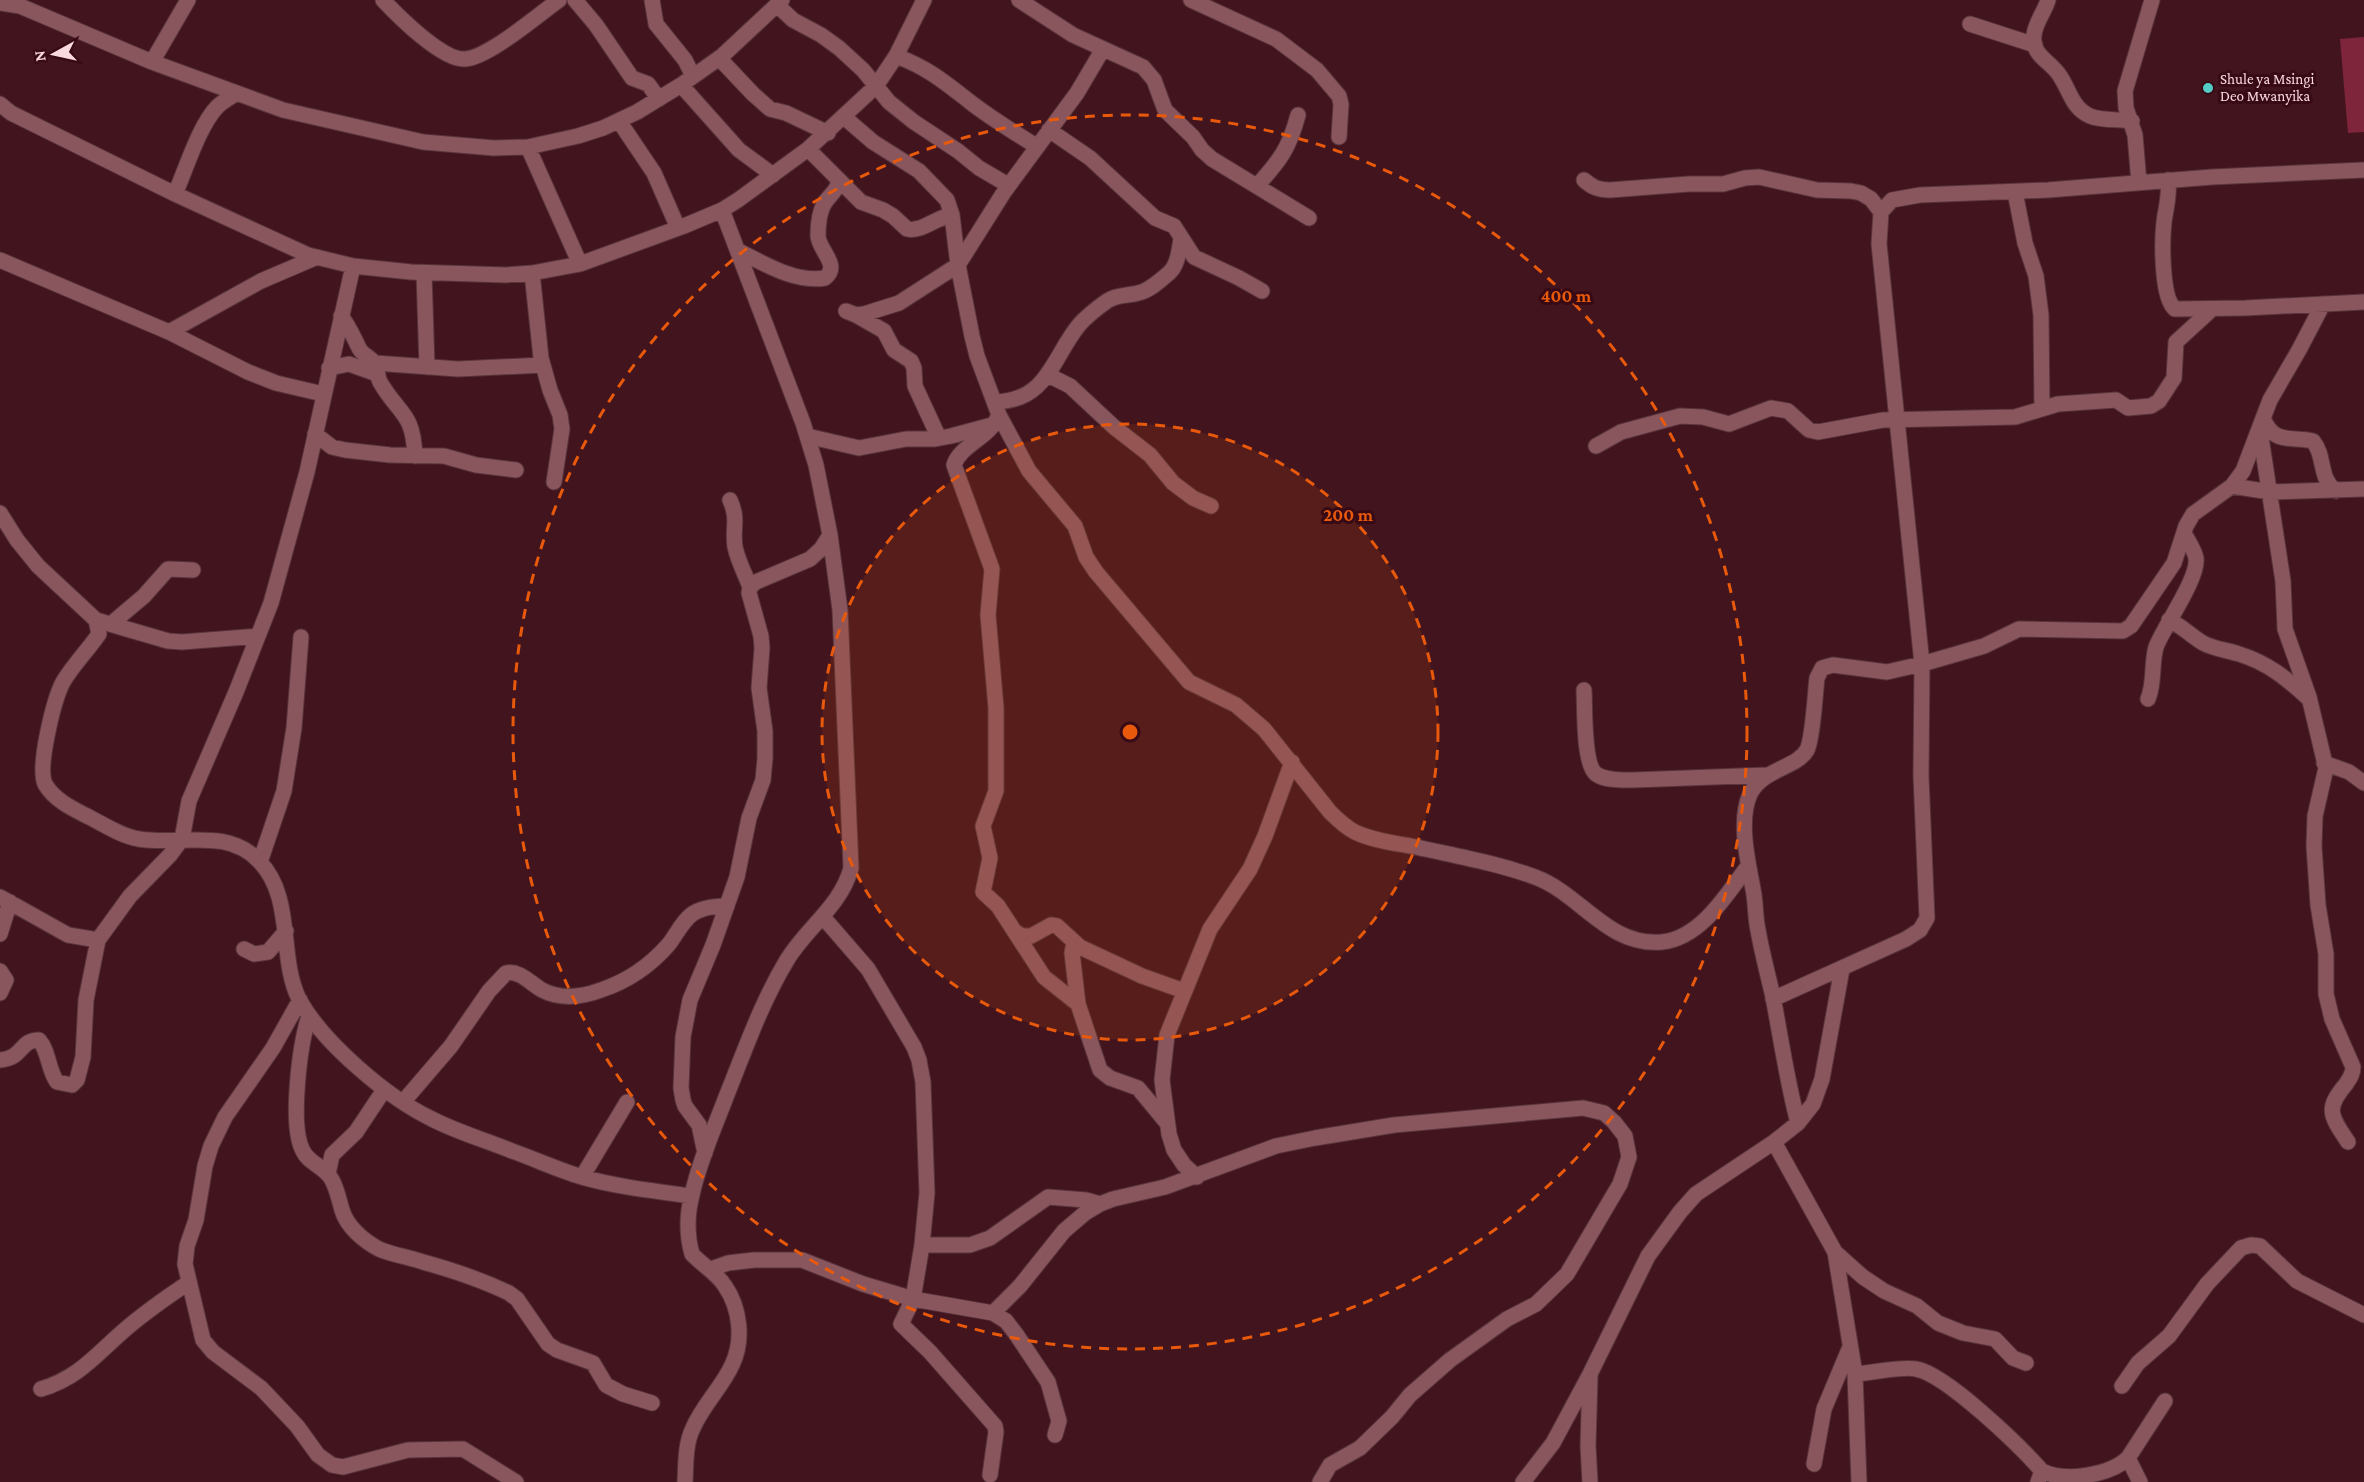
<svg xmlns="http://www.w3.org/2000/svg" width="2364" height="1482" viewBox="0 0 2364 1482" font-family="'Crimson Pro',serif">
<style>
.green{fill:#7e253b}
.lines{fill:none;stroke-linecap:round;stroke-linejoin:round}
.minor-casing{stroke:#59343b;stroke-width:17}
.minor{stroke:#8a565e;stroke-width:15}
.ring{fill:none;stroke:#e8590c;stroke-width:3;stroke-dasharray:10 8}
.poi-dot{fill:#54cdc7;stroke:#370a15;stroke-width:2}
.labels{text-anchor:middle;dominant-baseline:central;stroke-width:6;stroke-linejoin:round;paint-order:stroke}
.poi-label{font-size:15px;fill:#fadade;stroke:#370a15;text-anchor:start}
.centre{fill:#e8590c;stroke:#370a15;stroke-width:3}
.ring-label{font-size:18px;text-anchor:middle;font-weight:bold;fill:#e8590c;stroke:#370a15;stroke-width:6;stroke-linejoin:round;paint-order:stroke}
</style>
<rect width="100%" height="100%" fill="#42151e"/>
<path class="green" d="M2364,37V132L2348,133L2340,39Z"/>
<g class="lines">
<g class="minor-casing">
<path id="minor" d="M383,0C398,16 443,61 465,59C488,58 538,15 559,0
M575,0L596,25L632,78L648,84L659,99
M652,0L656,24L685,60L693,76
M1019,0L1073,35L1143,67L1154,80L1165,110L1193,137L1202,150L1212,159L1309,218
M1191,0L1276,39L1317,70L1339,96L1341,104L1339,137
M2048,0C2045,11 2035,23 2034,35C2031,56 2051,61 2060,76C2070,91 2072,108 2090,116C2102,121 2119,119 2132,121
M0,3L20,6L152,62L283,110L423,142L494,148L528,147L578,136L603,128L637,112L681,85L722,56L782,0
M777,5L793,20L821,35L839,48L863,70L889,102L914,122L958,151L979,168L1008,185
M1970,24L2035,45
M896,56C929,68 947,84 974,105C994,120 1015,133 1036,146
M719,58L753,94L770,109L786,113L828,133
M152,62L188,0
M681,85L739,150L773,175
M0,104L11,113L175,194L308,255L353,266L411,272L506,275L532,273L580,264L684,226L722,210L738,200L808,149L876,86L896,56L924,0
M844,117L873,142L919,171L947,200L952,215L958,265L972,336L977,356L999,415L1029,471L1075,526L1086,557L1096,572L1189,682L1236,705L1264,729L1330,812C1337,819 1345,827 1355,832C1373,841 1396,843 1416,847C1456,856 1497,863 1535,877C1581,894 1608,947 1662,942C1701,938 1727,894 1748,866
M619,121L654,173L678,228
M1049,130L1090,158L1155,218L1174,226L1194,257L1239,278L1262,291
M528,147L580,264
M808,149L861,202L883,210L893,216L907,229C923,232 936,217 952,215
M1584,180C1592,187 1598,190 1610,190L1689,184H1723L1745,178L1759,177L1817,190L1851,191L1861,193L1871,199L1881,212
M2168,180C2170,195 2166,207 2164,222C2162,240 2161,298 2175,309L2245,308L2364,302
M2139,183L2135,135L2126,108L2125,91L2152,0
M1257,186C1280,160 1289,149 1298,115
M2015,192L2025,243L2036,276L2041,315L2042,409
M175,194C186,169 199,126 217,107C223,101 231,97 237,93
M739,251C765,264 795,283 825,278C841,265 819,251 818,236C818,227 819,213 824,204C829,195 837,192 839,181
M0,260L169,332L248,372L276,383L323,394
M424,273L427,367
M532,273L541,358L550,390L560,415L562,429L554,482
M846,311L856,315L864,314L899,303L958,265L1004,192L1077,93L1103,49
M856,315L884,331L894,350L911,361L914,368L915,386L939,438
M341,316C349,326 353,336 359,348C362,355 371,357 375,364C378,370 377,376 380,382C399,415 413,411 415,456
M169,332L261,281L317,257
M375,363L458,369L543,365
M329,368L349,364L377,374
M1048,375L1070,386L1114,427L1150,455L1173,483L1193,498L1211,506
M996,402C1048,400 1052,358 1079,325C1085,318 1100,306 1107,301C1117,294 1128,296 1138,293C1149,291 1161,280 1169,273C1178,265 1179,250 1181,239
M999,415C990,438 960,445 954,465L992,569L988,615L996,708V791L983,826L990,858L983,892L998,906L1044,977L1078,1004
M2263,418C2274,445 2290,436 2313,441C2326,457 2318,478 2336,491
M2260,431L2283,581L2285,629L2309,697L2326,768L2315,816L2314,846L2318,905L2326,954V994L2332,1019L2353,1067C2353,1074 2350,1078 2346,1084C2325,1109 2330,1115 2348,1142
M315,434L332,447L345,450L390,455L444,456L476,465L516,470
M807,436L859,448L906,439H935L951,436L992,425
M1596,446L1621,432L1680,416L1703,417L1729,424L1771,408L1788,411L1809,430L1818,432L1883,420L2015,417L2058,404L2116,400L2128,408L2151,406L2159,401L2174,378L2176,342L2212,309
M2232,486L2270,492L2364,489
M730,500C739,520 732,528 735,547C738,561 745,574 750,587
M0,513L17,540L38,566L96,620L99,634C88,650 73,665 63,682C54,699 37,767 45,784C54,800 73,809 89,817C105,825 121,836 139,839C180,846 227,827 259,861C295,898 278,957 299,999C322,1042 388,1098 432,1119C457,1132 485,1140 512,1151C535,1159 558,1170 582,1177C617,1187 655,1191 691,1196
M96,620L168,641L182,642L258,636
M2169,620C2182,626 2191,636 2203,643C2214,649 2227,650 2239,654C2268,663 2286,678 2308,698
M111,624L144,596L168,569L193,570
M1584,690C1585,707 1583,764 1596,774C1606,781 1622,780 1633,780L1768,775
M2148,699C2155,682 2151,665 2156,647C2164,626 2199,578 2196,558C2194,549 2188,541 2184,533
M2324,763L2349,772L2364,783
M260,862L284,791L294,728L301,637
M0,897L68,935L98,940
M823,917L868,969L914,1047L919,1060L923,1082L927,1193L922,1245L913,1299L901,1324L930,1352L995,1426L996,1432L990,1475
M1014,931L1022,936H1031L1051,925L1057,926L1080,947L1142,976L1184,991
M0,934L10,902
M1074,943L1072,953L1078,1004L1100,1070L1110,1078L1138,1088L1167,1123
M244,949L254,954L268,952L286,931
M0,971L6,980L0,993
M1773,999L1906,939L1920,930L1927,918L1921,776L1922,664L1984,646L2019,629L2123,631L2131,626L2174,563L2186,526L2193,514L2232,486L2243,471L2270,400L2299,350L2323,304
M300,1000L273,1048L225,1117L211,1146L205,1166L196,1220L187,1246L185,1264L203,1340L213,1352L261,1388L297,1426L318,1455L332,1465L343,1467L408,1450L463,1449L516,1482
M309,1016C300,1044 289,1125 303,1151C309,1164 326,1167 332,1180C337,1189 339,1200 342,1210C347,1227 364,1241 379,1249C393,1255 408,1257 423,1262C452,1270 482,1280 509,1293L517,1299L548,1344L557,1350L593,1363L606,1385L623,1394L652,1403
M0,1060C24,1058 19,1040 39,1040C49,1051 48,1070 57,1082L72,1085L77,1080L83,1057L86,1000L98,940L130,896L170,855L182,839L189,801L236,692L271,603L307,472L353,266
M403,1102L451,1046L489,991L506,973C520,970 531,984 542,990C561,1000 582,997 601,990C628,981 650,966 669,944C676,935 682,922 691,915C701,907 715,906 727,906
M1798,1123C1787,1081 1781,1039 1773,997C1768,975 1762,953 1758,930C1755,917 1756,903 1753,889C1748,862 1738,821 1750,794C1762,769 1797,768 1807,750C1813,738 1815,694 1817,678L1822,668L1833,665L1887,672L1922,664L1879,244L1881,212L1892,200L1920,195L2048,190L2212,177L2364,170
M1774,1142L1835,1252L1855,1374L1859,1482
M705,1153L699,1125L685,1106L683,1100L681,1088L683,1037L690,1000L713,945L737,877L749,818L763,780L765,758V731L759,688L762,648L761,636L749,593L750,587L756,582L810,559L821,549L830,535
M328,1174L332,1155L356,1132L384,1090
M582,1177L627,1102
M1197,1177L1184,1165L1174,1150L1169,1134L1162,1080L1167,1035L1210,929L1250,869L1265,836L1292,762
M922,1245H970L990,1238L1048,1197L1086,1200L1100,1204
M1835,1252L1863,1277L1884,1291L1917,1306L1938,1323L1963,1333L1995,1339L2013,1358L2026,1363
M711,1269L728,1263L754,1260H802L863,1284L913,1299L993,1313L1006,1321L1016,1334L1048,1382L1059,1421L1055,1435
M993,1313L1020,1286L1064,1231L1085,1213L1100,1204L1113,1199L1165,1187L1276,1146L1315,1138L1394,1125L1583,1108L1604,1113L1614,1122L1625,1136L1629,1157L1620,1184L1567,1274L1536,1304L1507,1319L1450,1360L1410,1395L1392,1417L1360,1448L1330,1465L1320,1482
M1855,1374C1871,1373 1903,1366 1916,1369C1946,1374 2021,1447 2042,1471L2038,1482
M2122,1386L2138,1363L2169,1336L2207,1284L2241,1248L2251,1245L2260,1246L2297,1281L2364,1315
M41,1389C81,1377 98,1352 128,1327C147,1311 167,1297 188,1283
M2128,1458L2140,1482
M1814,1464L1824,1409L1850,1347
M2042,1471C2064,1482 2109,1476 2128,1458L2165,1401
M685,1482C686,1464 685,1444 693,1428C703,1405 722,1387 732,1365C744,1340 740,1308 725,1286C716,1272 703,1266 692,1254C687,1236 687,1214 692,1195C699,1162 714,1129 726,1097C745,1050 761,1003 787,960C807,927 841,906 851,868L840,610L830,535L816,465L803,423L722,210
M1523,1482L1553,1443L1590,1374L1648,1256L1680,1212L1696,1194L1774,1142L1798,1123L1813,1104L1822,1079L1842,969
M1590,1482L1588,1446L1590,1377"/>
</g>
<use href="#minor" class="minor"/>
</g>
<circle cx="1130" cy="732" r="308" fill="#e8590c" fill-opacity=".12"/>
<g class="ring">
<circle cx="1130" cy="732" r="308"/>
<circle cx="1130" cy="732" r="617"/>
</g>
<circle class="poi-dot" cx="2208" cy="88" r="6"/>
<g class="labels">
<g class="poi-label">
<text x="2220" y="79">Shule ya Msingi<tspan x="2220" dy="17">Deo Mwanyika</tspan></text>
</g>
</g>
<circle cx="1130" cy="732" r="9" class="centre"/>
<g class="ring-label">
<text x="1566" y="302">400 m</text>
<text x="1348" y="521">200 m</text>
</g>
<g transform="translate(54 54) rotate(262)" stroke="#370a15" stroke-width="4.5" paint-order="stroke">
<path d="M0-4.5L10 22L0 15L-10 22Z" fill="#fadade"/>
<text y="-9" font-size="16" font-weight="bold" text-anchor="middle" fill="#fadade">N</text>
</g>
</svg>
